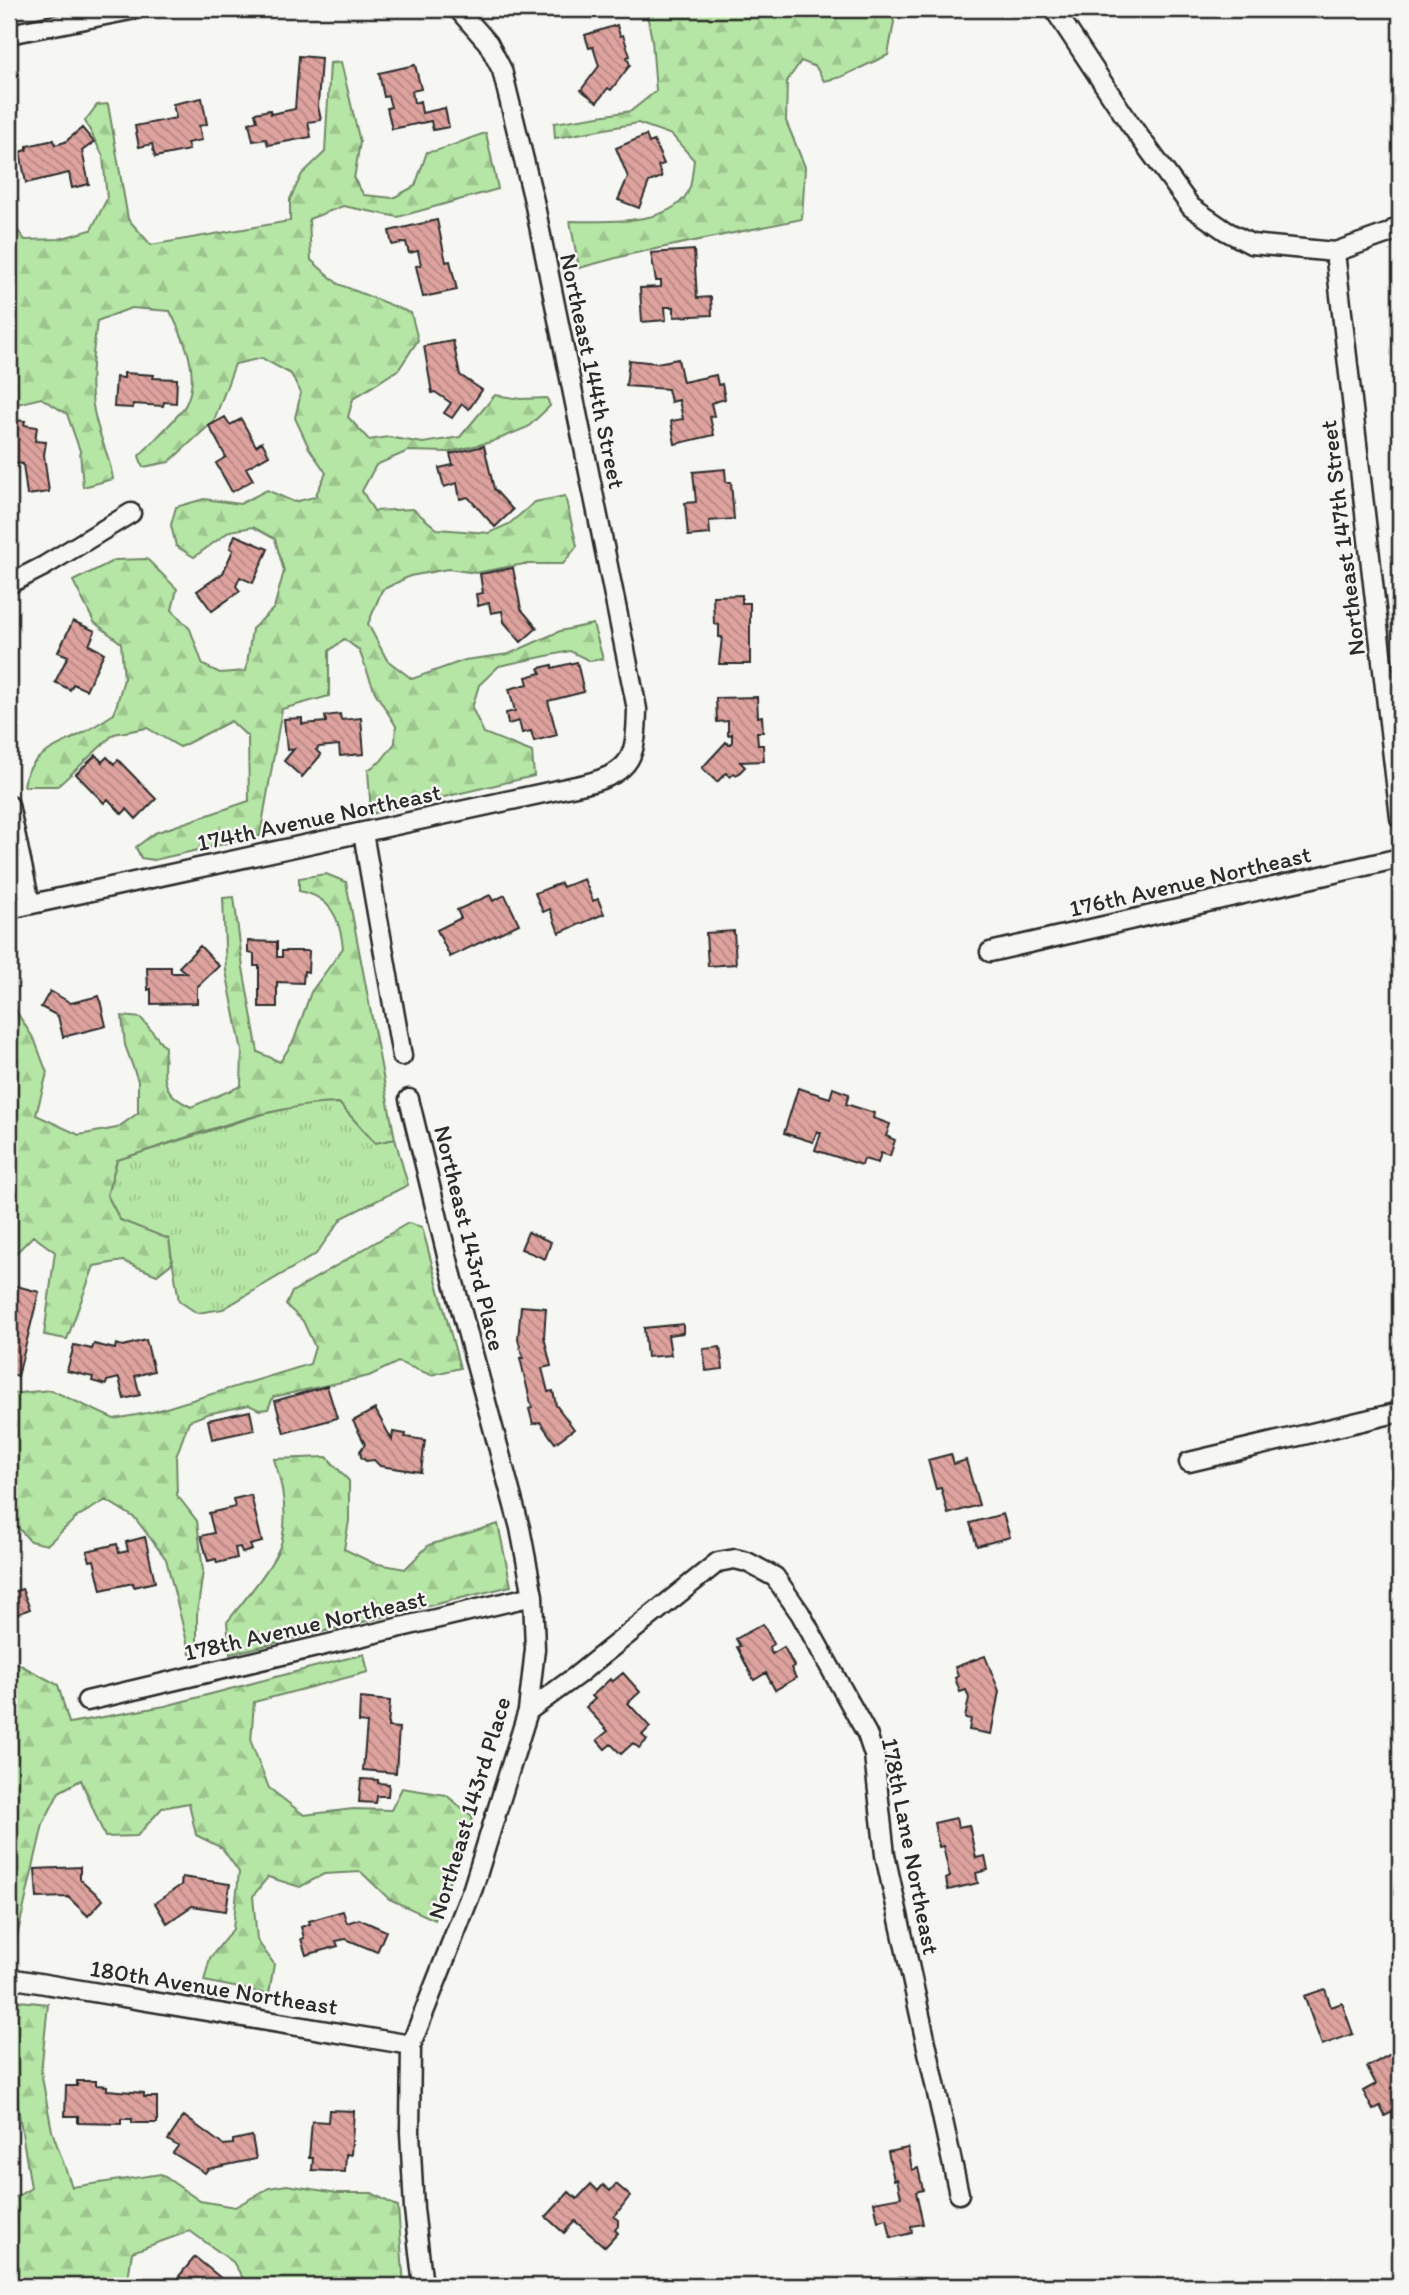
<svg xmlns="http://www.w3.org/2000/svg" width="1409" height="2295" viewBox="0 0 1409 2295" font-family="Itim,sans-serif">
<style>
.grass{fill:url(#grass-tufts);stroke:#708868;stroke-width:2}
.forest{fill:url(#forest-firs);stroke:#708868;stroke-width:2}
.building{fill:url(#building-back-hatch);stroke:#2b2b2b;stroke-width:2}
.lines{fill:none;stroke-linecap:round;stroke-linejoin:round}
.minor-casing{stroke:#2b2b2b;stroke-width:23}
.minor{stroke:#f6f6f2;stroke-width:18}
.labels{text-anchor:middle;dominant-baseline:central;stroke-width:5;stroke-linejoin:round;paint-order:stroke}
.street-label{font-size:24px;fill:#2b2b2b;stroke:#f6f6f2}
</style>
<defs>
<pattern id="grass-tufts" width="24" height="20" patternUnits="userSpaceOnUse" patternTransform="scale(1.75)"><rect width="24" height="20" fill="#b6e6a5"/><path d="M3 7l-1-3M5 7V3M7 7l1-3M15 17l-1-3M17 17v-4M19 17l1-3" fill="none" stroke="#9dc58e"/></pattern>
<pattern id="forest-firs" width="22" height="20" patternUnits="userSpaceOnUse" patternTransform="scale(1.75)"><rect width="22" height="20" fill="#b6e6a5"/><path d="M5 1l3.5 6h-7zM16 11l3.5 6h-7z" fill="#9dc58e"/></pattern>
<pattern id="building-back-hatch" width="6" height="6" patternUnits="userSpaceOnUse" patternTransform="scale(1.75)"><rect width="6" height="6" fill="#dea39f"/><path d="M-1 5l2 2M0 0l6 6M5-1l2 2" fill="none" stroke="#b48582"/></pattern>
</defs>
<rect width="100%" height="100%" fill="#f6f6f2"/>
<filter id="ink" filterUnits="userSpaceOnUse"><feTurbulence type="fractalNoise" baseFrequency=".0143" numOctaves="2"/><feDisplacementMap in="SourceGraphic" scale="14" xChannelSelector="R" yChannelSelector="G"/><feConvolveMatrix kernelMatrix="1 2 1 2 8 2 1 2 1" color-interpolation-filters="sRGB"/></filter>
<g filter="url(#ink)">
<path class="grass" d="M339,1103L375,1143L395,1139L408,1185L342,1218L316,1254L223,1309L197,1313L179,1301L169,1240L120,1220L107,1195L117,1160L263,1114L307,1104Z"/>
<path class="forest" d="M646,9H890L894,22L888,55L841,77L824,81L816,67L801,61L787,81L786,121L805,167L802,219L631,254L579,268L570,221C603,221 677,227 690,187C692,179 693,168 694,160L672,135L638,123L555,138L554,123L631,111L656,91L652,40Z
M341,62L360,142L354,179L364,195L393,198L415,186L427,152C444,151 467,138 486,133L498,189L398,217L343,206L309,219L311,260L338,284L411,313L418,340L399,369L353,399L348,417L369,440L388,437L423,443L460,437L495,395L521,399L547,398L550,406L528,427L491,442L449,452L408,451L376,465L362,491L374,511L413,509L437,529L489,533L509,524L535,502L565,496L577,546L563,564H524L476,573L448,569L410,576L382,590L368,624L387,660L412,679L465,660L509,654L560,631L593,624L603,659L590,661L570,651L499,666L479,685L472,708L484,733L532,752L534,776L371,814L368,770L381,761L395,743L396,726L375,692L359,650L344,639L329,651V696L282,709L260,836L154,860L141,858L136,847L155,833L249,801L248,737L231,721L180,747L147,728L114,734L58,786H24C27,755 57,747 81,734C92,728 103,721 114,714L124,679L121,643L94,622L73,581L115,560L147,559L177,589L172,610L190,629L203,665L220,673L246,671L252,629L274,608L284,571L275,539L253,527L230,531L194,557L176,546L171,525L176,507L204,499L240,504L267,490L294,502L315,497L326,473L309,448L295,418L301,393L291,374L262,358L235,364L214,421L169,462L143,467L139,456C149,445 181,415 186,404C201,373 184,339 170,311L131,308L97,321C93,354 87,387 96,420C101,441 110,458 113,479L83,487L80,451L67,414L41,398L9,406V225L13,224L25,240L59,239L91,230L107,199L103,156L85,121L97,105L108,104L128,219L151,245L290,221V199L302,174L325,152L330,63Z
M326,874L346,882L395,1139L375,1143L339,1103C266,1104 188,1139 117,1160L107,1195L120,1220L169,1239L172,1263L157,1275L123,1261L94,1266L67,1339L44,1335L55,1252L33,1236L11,1258L9,1264V1074L14,1057L9,1028V973L11,1003L35,1041L47,1073L36,1115L79,1135L117,1128L138,1113V1081L125,1045L122,1016L141,1018L165,1047C164,1078 159,1092 191,1107L241,1086L242,1051L226,971L223,898L234,897L243,968L258,1052L280,1062L294,1040L311,992L343,948C340,918 331,897 299,891V878Z
M408,1223L422,1227L460,1368L431,1375L398,1362L369,1376L273,1397L268,1409L259,1410L249,1405L207,1414L189,1421L176,1457L177,1495L197,1521L203,1571L197,1615V1652L190,1654L166,1559L135,1518L106,1500L77,1517L47,1545L30,1541L15,1524H9V1394L51,1390L114,1419L153,1412L310,1364L315,1347L303,1321L286,1305L292,1292Z
M327,1457L349,1481V1521L344,1549L373,1563L405,1569L429,1545L498,1524L511,1586L230,1654L227,1622C242,1603 277,1562 282,1540C288,1514 282,1483 274,1459Z
M364,1654L368,1672L254,1702L251,1742L269,1788L304,1815L353,1809L391,1810L402,1788L446,1795L473,1817L435,1920L389,1899L361,1872L324,1874L300,1887L268,1877L253,1896L257,1940L274,1964L269,1994L204,1981L210,1958L233,1929L239,1872L222,1848L196,1835L189,1803L162,1808L137,1836L105,1837L81,1780L59,1792L43,1824L13,1954L9,1955V1659L58,1685L69,1723L165,1706Z
M9,2000L48,2004L41,2072L52,2131L72,2187L161,2174L200,2201L235,2207L269,2188L287,2185L337,2193H372L398,2207L404,2286H248L233,2262L190,2231L132,2252L127,2286H9V2201L31,2188L9,2051Z"/>
<path class="building" d="M617,25L620,36L623,35L630,56L627,57L630,65L611,90L608,88L597,102L581,90L599,66L593,47L589,48L585,35Z
M299,56L321,58L318,106L321,120L308,122L311,137L268,145L266,139L253,141L249,123L257,121L255,113L270,110L271,114L295,109Z
M415,65L421,89L412,91L414,103L420,101L422,113L445,108L449,127L433,130L431,121L392,129L387,108L391,107L388,96L384,97L379,73Z
M202,98L207,124L199,126L202,140L187,143L189,150L155,157L152,144L139,147L135,126L176,118L173,104Z
M82,128L94,142L82,151L89,184L72,188L69,173L26,183L20,152L27,150V146L54,140L55,145L65,142Z
M646,135L649,143L654,141L664,164L658,166L662,177L649,182L639,208L618,200L628,177L616,148Z
M437,220L446,262L450,261L457,290L423,297L416,266L421,265L418,251L409,253L406,242L392,245L389,231Z
M694,250L697,298L711,297L712,315L674,317V307H665L666,320L642,322L640,288L661,287V281H656L651,253Z
M453,341L460,375L482,390L469,409L462,404L452,418L444,413L451,403L435,392L432,393L424,346Z
M678,359L683,382L716,375L718,385L722,384L725,399L711,403L714,416L710,417L714,435L675,444L671,421L683,419L679,400L671,402L668,389L626,386L629,360L657,363Z
M124,373L154,375L153,378L177,379L176,403L164,402L163,406L133,404V408L114,407L116,377L124,378Z
M225,417L230,425L241,419L256,446L262,442L269,455L246,468L253,480L232,492L216,463L226,457L209,426Z
M11,420L25,421L24,425L37,427L35,441L46,442L44,455L49,492L27,495L23,464L13,463L14,452L9,451Z
M484,446L494,489L513,510L495,527L468,497L460,499L457,483L444,487L439,468L453,465L450,454Z
M725,469L726,482H731L734,519L709,521L710,534L688,536L685,503L696,502L693,472Z
M235,535L268,549L253,583L240,577L236,586L240,591L212,611L197,591L223,573L233,550L230,548Z
M513,568L521,609L537,628L521,642L504,622L502,611L491,613L489,603L478,606L476,594L483,593L480,574Z
M742,595V603H750V664H719L722,637H719V625L714,624L713,596Z
M73,621L95,631L89,645L104,653L86,690L73,684L70,690L55,682L68,656L58,652Z
M577,662L584,692L548,701L557,735L534,741L531,731L522,733L519,721L508,724L506,713L515,711L509,689L528,684L526,677L541,673L539,668L552,665V668Z
M757,697L758,717L762,716L763,732H757L758,745H763L764,761L740,762L745,767L737,775L734,773L730,777L726,773L717,782L702,768L726,742L729,745L732,742V734L728,735V721L717,722L716,698Z
M340,714L341,720L361,718L364,754L340,756L339,745L319,747L316,750L321,755L302,777L284,761L294,749L287,750L284,719L302,718V724L326,722L325,716Z
M96,755L102,762L107,757L114,764L118,760L156,799L136,819L127,809L122,814L108,799L104,803L76,774Z
M584,879L593,901L598,899L604,914L559,933L550,909L543,912L535,893L561,883L563,887Z
M490,895L493,901L505,895L519,924L450,957L437,930L461,918L457,910Z
M734,931L736,964L708,966L706,933Z
M248,941L277,942V957H282V951H309L308,972L304,971L303,983L277,982V1007H259V966H254V954L248,953Z
M200,946L219,966L197,987V1003L151,1004V989L148,990L147,967H171V973H186L179,967Z
M50,991L71,1003L99,996L106,1026L63,1037L58,1016L41,1007Z
M798,1088L830,1098L833,1088L849,1094L846,1104L874,1113L873,1118L890,1124L886,1136L895,1140L890,1156L881,1153L878,1163L864,1159L862,1165L815,1150L821,1133L817,1131L813,1142L784,1133Z
M528,1232L551,1242L545,1259L521,1249Z
M9,1284L39,1292L18,1376L9,1373Z
M521,1306L546,1308L544,1337L551,1366L542,1368L548,1392L553,1391L556,1405L574,1429L555,1443L540,1422L533,1424L529,1409L532,1408L520,1358H523L518,1339Z
M683,1324V1333L668,1335L671,1355L647,1357L644,1328Z
M146,1340L154,1371L135,1376L140,1395L124,1399L119,1378L107,1381L106,1385L92,1381L93,1377L67,1371L74,1345L92,1349L94,1344L115,1349L116,1344L123,1346Z
M720,1347L723,1369L706,1371L703,1349Z
M327,1386L337,1418L284,1433L275,1401Z
M375,1409L392,1440L393,1432L406,1434L405,1437L425,1440L421,1472L380,1466L374,1460L366,1461L361,1457L360,1451L365,1444L353,1421Z
M250,1411L254,1430L212,1439L208,1420Z
M951,1454L954,1464L966,1460L979,1505L948,1514L941,1488L936,1489L928,1460Z
M251,1495L262,1542L250,1545L252,1550L242,1553L240,1547L235,1548L237,1558L217,1563L216,1559L208,1561L201,1536L214,1533L209,1513L235,1507L233,1499Z
M1003,1514L1010,1537L977,1546L970,1523Z
M145,1537L155,1582L134,1587L133,1583L101,1590L94,1560L90,1561L87,1551L117,1544L119,1553L128,1551L126,1542Z
M9,1581L13,1592L22,1589L30,1609L11,1617L9,1610Z
M763,1624L774,1644L769,1647L772,1654L784,1647L794,1666L791,1668L796,1678L775,1690L766,1673L754,1680L737,1647L740,1646L736,1639Z
M985,1656L999,1691L991,1734L969,1730L971,1719L965,1718L969,1698L966,1690L960,1692L955,1678L958,1676L955,1667Z
M623,1673L640,1692L628,1703L650,1727L642,1735L647,1740L639,1748L633,1743L621,1754L611,1744L605,1749L597,1740L608,1731L586,1707L595,1699L592,1696L610,1679L612,1682Z
M360,1698L390,1701L388,1727L399,1728L396,1773L363,1770L367,1723L359,1722Z
M361,1779L378,1780V1783L389,1784L388,1796H377L376,1803L359,1802Z
M956,1818L958,1827L969,1825L976,1858L985,1856L988,1870L976,1873L978,1883L948,1890L946,1879L950,1877L943,1846L939,1847L934,1823Z
M80,1867V1879L103,1900L88,1916L68,1897L37,1898L35,1869Z
M182,1877L230,1884L226,1911L192,1906L167,1923L155,1903L181,1885Z
M343,1911L347,1923L359,1919L386,1931L377,1952L346,1939L336,1941L338,1946L306,1955L301,1939L304,1938L301,1927L310,1924L309,1921Z
M1325,1989L1331,2007L1342,2003L1353,2034L1322,2045L1304,1996Z
M1400,2049V2072L1397,2074L1400,2080V2108L1385,2116L1380,2106L1373,2110L1363,2091L1376,2084L1367,2067Z
M77,2081H96V2085L107,2086V2090L144,2093V2097H157V2123H132V2119H121V2124L78,2123V2116H65L66,2086H77Z
M329,2110L354,2111L351,2155L346,2154L345,2172L312,2170L313,2158H309L312,2121L328,2122Z
M184,2116L223,2145L233,2144V2140L252,2136L256,2159L208,2169L205,2173L173,2153L178,2146L168,2140Z
M908,2148L912,2170L918,2168L923,2190L916,2192L923,2224L911,2226L912,2233L891,2238L887,2219L878,2221L874,2202L901,2197L897,2179L894,2180L888,2152Z
M591,2184L598,2191L603,2185L610,2191L616,2184L630,2196L614,2217L618,2220V2226L615,2230L618,2233L605,2247L575,2221L564,2233L546,2217L569,2192L577,2199Z
M195,2257L227,2283L224,2286H188L189,2284L179,2276Z"/>
<g class="lines">
<g class="minor-casing">
<path id="minor" d="M1054,9L1130,124L1191,207L1226,231L1251,244L1335,252L1389,233L1400,225
M9,34L136,9
M1335,252L1400,818
M9,584L44,566L131,513
M9,805L30,903
M363,833L402,1056
M9,909L585,784C633,772 636,756 637,709L534,201L502,70L488,43L458,9
M990,952L1400,858
M409,1099L450,1268L520,1528L533,1596L535,1649L528,1711L473,1888L411,2045L410,2132L414,2209L423,2286
M1189,1462L1400,1412
M87,1701L533,1596
M528,1711L576,1676L718,1562L735,1559L747,1562L775,1577L800,1613L867,1734L874,1755L885,1855L959,2194
M9,1978L411,2045"/>
</g>
<use href="#minor" class="minor"/>
</g>
</g>
<g class="labels">
<g class="street-label">
<text transform="translate(593 371) rotate(78)">Northeast 144th Street</text>
<text transform="translate(1342 538) rotate(-97)">Northeast 147th Street</text>
<text transform="translate(319 817) rotate(-12)">174th Avenue Northeast</text>
<text transform="translate(1190 881) rotate(-13)">176th Avenue Northeast</text>
<text transform="translate(470 1238) rotate(76)">Northeast 143rd Place</text>
<text transform="translate(305 1625) rotate(-13)">178th Avenue Northeast</text>
<text transform="translate(469 1808) rotate(-73)">Northeast 143rd Place</text>
<text transform="translate(911 1846) rotate(79)">178th Lane Northeast</text>
<text transform="translate(214 1987) rotate(9)">180th Avenue Northeast</text>
</g>
</g>
<rect width="1409" height="2295" fill="none" stroke="#f6f6f2" stroke-width="35"/>
<rect x="18" y="18" width="1374" height="2260" fill="none" stroke="#2b2b2b" stroke-width="2.5" filter="url(#ink)"/>
</svg>
